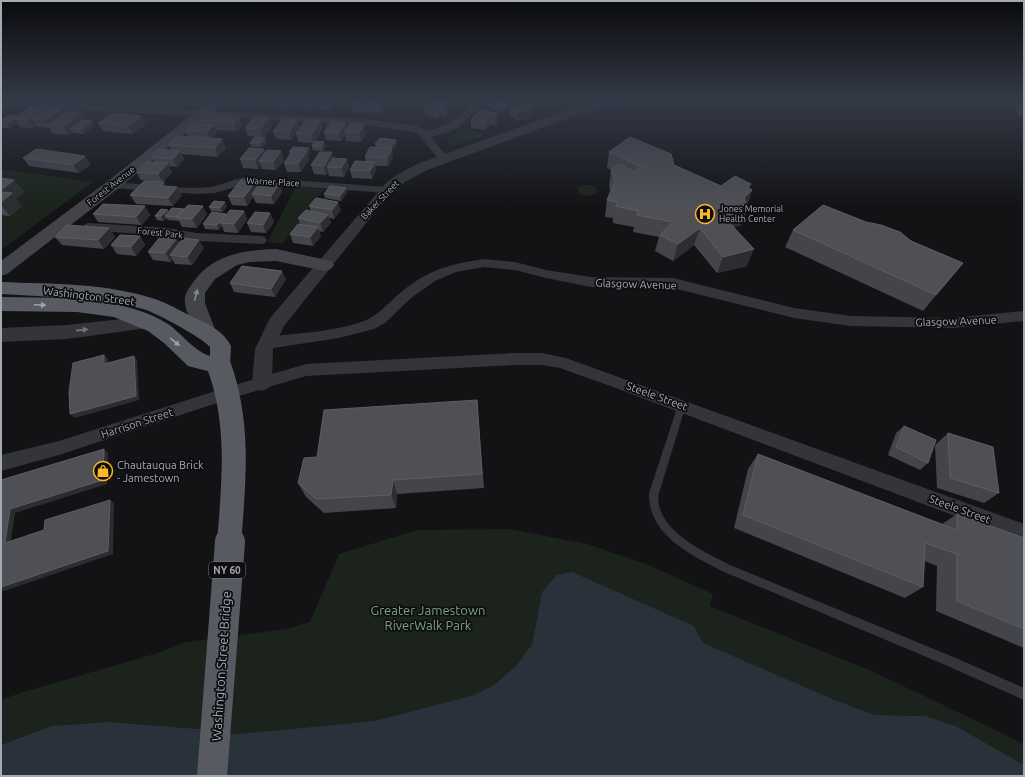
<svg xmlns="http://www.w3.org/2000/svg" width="1025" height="777" viewBox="0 0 1025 777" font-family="Ubuntu,sans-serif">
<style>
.green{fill:#1b231c}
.water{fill:#29323a}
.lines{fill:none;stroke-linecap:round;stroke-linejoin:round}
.service{fill:#34353a;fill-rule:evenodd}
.minor{fill:#34353a;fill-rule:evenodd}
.tertiary{fill:#34353a;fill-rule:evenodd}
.secondary{fill:#42444a;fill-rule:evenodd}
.trunk{fill:#585a62;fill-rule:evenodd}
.trunk-bridge-far1{stroke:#585a62;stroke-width:24}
.trunk-bridge{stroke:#585a62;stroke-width:30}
.wall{fill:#44454a}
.shaded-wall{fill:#2c2d30}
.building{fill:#4f5056;stroke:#5c5e65}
.oneway{fill:#828690}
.oneway2{fill:#9ca1ae}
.oneway3{fill:#72757e}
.labels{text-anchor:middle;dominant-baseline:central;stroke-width:3.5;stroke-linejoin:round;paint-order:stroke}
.far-street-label{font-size:9px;fill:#a4a9b6;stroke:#0e0e10}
.far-poi-label{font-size:9px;fill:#a4a9b6;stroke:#0e0e10;text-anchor:start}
.shield{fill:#0e0e10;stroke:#777a84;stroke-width:1}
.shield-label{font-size:10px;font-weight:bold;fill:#a4a9b6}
.street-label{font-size:11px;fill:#a4a9b6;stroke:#0e0e10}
.poi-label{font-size:11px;fill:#a4a9b6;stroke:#0e0e10;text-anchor:start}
.near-park-label{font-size:13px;fill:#7aa27e;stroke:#0e0e10}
.near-street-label{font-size:13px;fill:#a4a9b6;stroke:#0e0e10}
</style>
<rect width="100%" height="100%" fill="#131315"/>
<path class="green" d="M520,99H602L536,117L520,102Z
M464,128L485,135L455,145H452L446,141L449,137Z
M1,169L93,182L1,250Z
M585,185H591L596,188V194L587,196L579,194L577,188Z
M296,187L324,189L283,244L267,242Z
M510,529L587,544L646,564L713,594L710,606L872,671L1010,737L1024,744V765L956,726L925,716L875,715L835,700L703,643L694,626L542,592L532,644L517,665L494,685L474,695L374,721L237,734L199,729L110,722L51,726L1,745V700L20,693L161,652L186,642L286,629L310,622L339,554L417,530Z"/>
<path class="water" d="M572,572L694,626L703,643L835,700L875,715L925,716L956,726L1024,765V776H1V745L51,726L110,722L199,729L237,734L374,721L474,695L494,685L517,665L532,644L542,592L557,575Z"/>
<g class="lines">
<path class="service" d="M682,402L685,403L686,405L659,493C658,498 658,504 660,509C670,537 705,552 730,565L951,656L1024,688V700L943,664L722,571C691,555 648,535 649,493L678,405L679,403Z"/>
<path class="minor" d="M478,99H488L457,128L449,132L431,137L449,159L444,162L440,161L419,135L414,132L365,125L1,106V100L365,119L417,126L427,131C452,125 459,115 478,99Z
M249,177L387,187L391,188L393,190L391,192L387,193L249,183L215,193L198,194L113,188L109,187L107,185L109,183L113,182C145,184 178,190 210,187C223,185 235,178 249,177Z
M89,223L167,228L197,233L261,236L265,237L267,240L265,243L261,244L197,241L167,236L85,230L83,227L85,224Z
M484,259L515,262L546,270L591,277L673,278L794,308L851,316L953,318L1024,311V321L953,328L851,326L794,318L673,288L591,287L546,278L515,270L484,267L456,272L435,281L411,298L385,323L374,329L339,338L267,349L262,347L260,343L262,339L267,337C299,333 334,332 364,321C378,316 389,302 400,293C427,270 450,264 484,259Z
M513,353H542L566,358L1024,524V542L613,387L560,368L542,365H513L306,376L229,399L59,455L1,471V455L59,441L228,387L306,364Z"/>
<path class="tertiary" d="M609,99H635L633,102L606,106L572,117L427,170L405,182L395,190L375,212L284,326L273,349L272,383L269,388L262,391L255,388L252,383L255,349L270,318L385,184L395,176L417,164L564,111Z
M149,316L155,317L158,322L155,327L67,339L1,342V328L67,325Z"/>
<path class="secondary" d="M212,99H227L120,187L7,274L1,276V261L108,181Z
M276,249L331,261L334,265L331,269L325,271L276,261L249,262L237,265L215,279L205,293V303L216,332L213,337L206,339L199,337C194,329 186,312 185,303C184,294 189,288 194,281C214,254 245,250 276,249Z"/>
<path class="trunk" d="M1,282C52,284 106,283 155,299C167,303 179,310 191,316C206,323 223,330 231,346L230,366L227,372L219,374L188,366L164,343L148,331L114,317L77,312L1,311V297L73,298L1,294ZM104,302C117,303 131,306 143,309C157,313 201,337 210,347V356C195,352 181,333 168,324C149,312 126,306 104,302Z"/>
<path class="trunk-bridge-far1" d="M219,366C240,423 234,484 229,543"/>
<path class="trunk-bridge" d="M212,776L230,542"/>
</g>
<path class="wall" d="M162,99H190L187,102L162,100Z
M232,99H260L255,105L234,103Z
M274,99H336L331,110L318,109L316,103L312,109L299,108L297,101L291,108L277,107Z
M352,99H386L387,102L381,113L367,112V109L365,112L352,111L350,103Z
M432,99H461L453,105Z
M1017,99H1024V116H1019L1013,105Z
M435,101L449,111L445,116L441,115L438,118L425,115L424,107Z
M509,103V107L503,112L489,108V104Z
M533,106L532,114L531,115V117L518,121L510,116V108Z
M46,109L64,112L86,120H85L95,125L84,134L73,133L72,131L68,135L53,134L49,128L38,127L37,126L33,128L20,127L17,123L10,128H1V121Z
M498,113V121L496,125L490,124L486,130L471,128V120Z
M229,115L230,117H239L242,126L237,131L216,130L217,133L212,139H222L226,148L218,157L182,154L184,159L177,167L169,166L172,172L163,182L141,180L136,172L154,162L151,157L171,150L168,145L188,137L185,130L200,124L198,120Z
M141,116L146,124L133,134L103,131L98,123Z
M269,118L272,127L263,138L248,136L245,128Z
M298,119L300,128L291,140L276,139L273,131Z
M346,122L347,128L366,132L361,142L346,141L345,135L341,141L326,140L324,132Z
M323,128L313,143L299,142L296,134Z
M265,138L267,142L262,147H252L250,143Z
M396,140L397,144L392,151L393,157L388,166H375L376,170L372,179L352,178L350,170L366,161L365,157L376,147L375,144Z
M312,146H326L323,151L313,150Z
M309,148L310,152L308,155L309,159L301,172H287L284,163L290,154L289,152Z
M264,149L265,153L281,151L284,160L276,170L262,169L261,165L258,169L243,168L240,159Z
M609,152L674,165L721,186L751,184L749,188L752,190L747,205L742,225L733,227L747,266L717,273L694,245L673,261L655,251L659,237L633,232L634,227L613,223V218L605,217L607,200L611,192L609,187L611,170L607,168Z
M23,158L91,164L79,173L29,166Z
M334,158L349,167L344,177L329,176L328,172L326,175L314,174L311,165Z
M1,178L14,180L24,192L16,199L22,206L10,216L1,215Z
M256,181L258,186L279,184L282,192L274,204L256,203L253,197L247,206L232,205L228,196Z
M164,182L166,186L177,187L182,195L173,206L136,204L130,195Z
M346,188L347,192L341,201L325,198L324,194Z
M145,206L150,215L142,225L98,222L93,214Z
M227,206L223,212L211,211L209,207Z
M309,206L341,210L334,219L329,218L331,223L323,232L319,231L321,236L313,246L293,243L290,234L300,224L298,218L311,211Z
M244,211L247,219L238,233L224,232L222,226L219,230L205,229L203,224L226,214V215Z
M169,212L207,214L197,228L182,227L179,221L168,220L166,218L163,221L157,220L155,216Z
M270,213L274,222L266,233L251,232L247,223Z
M109,228L115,237L104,249L62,245L55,237Z
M793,230L911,241L963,263L923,311L785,247Z
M140,236L145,245L136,256L117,254L111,245Z
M180,243L204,248L192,265L175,264L172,259L171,262L153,260L148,252Z
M286,279L275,297L234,292L230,283Z
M477,400L484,488L397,494L396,508L324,513L306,497L298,483L317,457Z
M904,426L928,463L920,470L888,455L896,433Z
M948,433L999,493L984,503L937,488L935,445Z
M758,454L942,524L957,514L1024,538V648L936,611L937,566L925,561L923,587L905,598L734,528L748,469Z"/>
<path class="shaded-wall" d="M185,99H190L187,102Z
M253,99H260L255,105Z
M290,99H298L291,108L289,100Z
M311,99H319L315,101L316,103L312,109L310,101Z
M330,99H336L331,110L329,102Z
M366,99H370L366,104L367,109L365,112L363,104Z
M383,99H386L387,102L381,113L380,105Z
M453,99H461L453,105Z
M448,103L449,111L445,116L444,108Z
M509,103V107L503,112V108Z
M533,106L532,114L531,115V117L518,121V112Z
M45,107L50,115L32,119L37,126L33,128L27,120Z
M440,107L441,115L438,118L437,110Z
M62,108L67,116L49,126L46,120Z
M81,112L86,120L75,129H71L72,131L68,135L63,127Z
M498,113V121L496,125L495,117Z
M18,116L14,119L17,123L10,128L7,124Z
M141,116L146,124L133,134L128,126Z
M490,116V124L486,130V122Z
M239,117L242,126L237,131L234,123Z
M269,118L272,127L263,138L260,129Z
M298,119L300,128L291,140L289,132Z
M321,120L323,128L313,143L311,135Z
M92,121L95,125L84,134L82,129Z
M346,122L348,130L344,132L345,135L341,141L339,133Z
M364,124L366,132L361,142L359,133Z
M214,125L217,133L211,140L207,132Z
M265,138L267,142L262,147L261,143Z
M222,139L226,148L218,157L215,148Z
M396,140L397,144L392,151L391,147Z
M324,142L326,146L323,151L321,147Z
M309,148L310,152L308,155L309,159L301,172L298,164Z
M392,148L393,157L388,166L387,158Z
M264,149L267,158L259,161L261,165L258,169L255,160Z
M180,151L184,159L177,167L173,159Z
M281,151L284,160L276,170L273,162Z
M332,152L334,161L327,167L328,172L326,175L324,166Z
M85,156L91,164L79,173L73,165Z
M347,159L349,167L344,177L341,168Z
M375,162L376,170L372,179L370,171Z
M168,163L172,172L163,182L158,174Z
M14,180L24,192L16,199L22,206L10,216L1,205V190Z
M256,181L259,189L252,194L253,197L247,206L244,197Z
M164,182L169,191L161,186Z
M279,184L282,192L274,204L271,196Z
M751,184L747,195L752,190L746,206L748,209L742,225L730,227L727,220L747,187Z
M177,187L182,195L173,206L168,198Z
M346,188L347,192L341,201L340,196Z
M225,202L227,206L223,212L220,208Z
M338,202L341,210L334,219L332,210Z
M145,206L150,215L142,225L136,217Z
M203,206L207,214L197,228L192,219Z
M168,210L170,214L165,216L166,218L163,221L161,216Z
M244,211L247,219L238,233L234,224Z
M270,213L274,222L266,233L263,225Z
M226,214L228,218L220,223L222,226L219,230L217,225Z
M328,215L331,223L323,232L320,223Z
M318,227L321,236L313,246L310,237Z
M109,228L115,237L104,249L98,240Z
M700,228L694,245L673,261L678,244Z
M140,236L145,245L136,256L131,247Z
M177,238L182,247L170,255L172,259L171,262L165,253Z
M199,240L204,248L192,265L187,257Z
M754,249L747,266L717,273L723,257Z
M963,263L950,279L923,311L936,295Z
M282,271L286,279L275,297L271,289Z
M104,355L108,359V368L104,364Z
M134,356L137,360L139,400L75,418L70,414Z
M104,449L108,453L107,484L15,513L10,546L5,543L10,509Z
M393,480L397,494L396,508L391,495Z
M110,500L114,503L113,554L1,592V587Z"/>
<path class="building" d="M297,99H311L310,101L297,100Z
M317,99H330L329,102L315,101Z
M352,99H366L363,104L350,103Z
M369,99H383L380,105L366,104Z
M495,99L509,103L503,108L489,104Z
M1019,99H1024V107Z
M435,101L448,103L444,108L440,107L437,110L424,107Z
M526,102L533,106L529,107L531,109L518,112L510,108Z
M32,106L45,107L27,120L14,119Z
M48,107L62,108L46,120L32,119Z
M479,110L498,113L495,117L490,116L486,122L471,120Z
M66,111L81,112L63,127L47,126Z
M112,113L141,116L128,126L98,123Z
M205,113L229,115L227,117H239L234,123L198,120Z
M9,115L18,116L7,124H1V121Z
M254,117L269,118L260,129L245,128Z
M283,118L298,119L289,132L273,131Z
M306,119L321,120L311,135L296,134Z
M81,120L92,121L82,129H71Z
M331,121L346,122L339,133L324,132Z
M192,123L214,125L207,132L185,130Z
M350,123L364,124L359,133L344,132Z
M177,136L222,139L215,148L168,145Z
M255,137L265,138L261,143H250Z
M630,137L671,154L674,165L721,186L735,176L751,184L747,187L752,190L744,198L748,209L736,210L727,220L754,249L723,257L700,228L678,244L660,235L673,222L637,215L638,211L616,206L617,202L607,200L615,181L611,170L619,164L634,172L642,167L609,152Z
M380,138L396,140L391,147L375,144Z
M315,141L324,142L321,147L312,146Z
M293,147L309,148L306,151L293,150L292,152H289Z
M370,147L392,148L387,158L365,157Z
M249,148L264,149L255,160L240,159Z
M36,149L85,156L73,165L23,158Z
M158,149L180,151L173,159L151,157Z
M267,150L281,151L273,162L259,161Z
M293,150L307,151L298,164L284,163Z
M320,152H332L324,166L311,165Z
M333,158L347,159L341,168L327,167Z
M355,161L375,162L370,171L350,170Z
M146,162L168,163L158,174L136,172Z
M1,178L14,180L1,190Z
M241,180L256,181L244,197L228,196Z
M144,181L164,182L161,186L177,187L168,198L130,195Z
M260,183L279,184L271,196L252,194Z
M330,186L346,188L340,196L324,194Z
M1,192L12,193L1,202Z
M316,198L338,202L332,210L309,206Z
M214,201L225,202L220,208L209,207Z
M103,204L145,206L136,217L93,214Z
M188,205L203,206L192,219L177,218Z
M823,205L866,222L881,225L900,232L911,241L963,263L936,295L793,230Z
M172,208L184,209L177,217L165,216Z
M161,209L168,210L161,216H155Z
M230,210L244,211L234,224L220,223Z
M306,210L328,215L320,223L298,218Z
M212,212L226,214L217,225L203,224Z
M255,212L270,213L263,225L247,223Z
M298,224L318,227L310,237L290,234Z
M67,225L109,228L98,240L55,237Z
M120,235L140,236L131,247L111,245Z
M160,237L177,238L165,253L148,252Z
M183,238L199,240L187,257L170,255Z
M242,266L282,271L271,289L230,283Z
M104,355V364L134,356L136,396L70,414L69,392L73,363Z
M477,400L482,474L393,480L391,495L316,499L298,483L304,458L317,457L324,410Z
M904,426L936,440L928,463L896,447Z
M948,433L993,447L999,493L950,478Z
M104,449L103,480L10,509L5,543L44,530L45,520L110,500L108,551L1,587V480Z
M758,454L957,530V514L1024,538V629L957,601V554L925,543L923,587L743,515Z"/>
<defs><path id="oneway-solid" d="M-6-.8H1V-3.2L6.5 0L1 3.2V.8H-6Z"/></defs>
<use class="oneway" href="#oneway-solid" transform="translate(196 295) rotate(-76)"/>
<g class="oneway2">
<use href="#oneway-solid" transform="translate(40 305) rotate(2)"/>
<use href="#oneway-solid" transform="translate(175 342) rotate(39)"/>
</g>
<use class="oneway3" href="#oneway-solid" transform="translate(82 330) rotate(-6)"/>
<linearGradient id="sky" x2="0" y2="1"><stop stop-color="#0a0a0c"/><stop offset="0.48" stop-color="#333946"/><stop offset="1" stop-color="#333946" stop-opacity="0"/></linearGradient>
<rect width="1025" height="207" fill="url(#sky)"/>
<defs>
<g id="hospital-ring" transform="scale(1)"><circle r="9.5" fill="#0e0e10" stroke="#fbb826" stroke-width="1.5"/><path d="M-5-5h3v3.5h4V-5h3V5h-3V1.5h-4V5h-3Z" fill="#fbb826"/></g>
<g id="shop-ring" transform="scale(1)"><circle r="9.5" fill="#0e0e10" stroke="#fbb826" stroke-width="1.5"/><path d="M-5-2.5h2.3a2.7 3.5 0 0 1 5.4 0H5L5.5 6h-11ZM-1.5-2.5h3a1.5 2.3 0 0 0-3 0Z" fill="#fbb826"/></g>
</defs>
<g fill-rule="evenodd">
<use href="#hospital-ring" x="705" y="214"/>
<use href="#shop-ring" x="103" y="471"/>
</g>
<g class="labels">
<g class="far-street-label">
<text transform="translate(273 182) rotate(3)">Warner Place</text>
<text transform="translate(111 186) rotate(-38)">Forest Avenue</text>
<text transform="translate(380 200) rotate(-46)">Baker Street</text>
<text transform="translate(160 233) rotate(6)">Forest Park</text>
</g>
<g class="far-poi-label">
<text x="719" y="209">Jones Memorial<tspan x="719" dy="10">Health Center</tspan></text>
</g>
<rect class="shield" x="209" y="562" width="36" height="16" rx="3"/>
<g class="shield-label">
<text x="227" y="570">NY 60</text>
</g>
<g class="street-label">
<text transform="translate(636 284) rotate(2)">Glasgow Avenue</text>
<text transform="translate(89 296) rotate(7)">Washington Street</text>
<text transform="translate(956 321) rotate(-2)">Glasgow Avenue</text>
<text transform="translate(657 396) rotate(20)">Steele Street</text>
<text transform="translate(137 423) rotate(-18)">Harrison Street</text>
<text transform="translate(960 509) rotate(20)">Steele Street</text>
</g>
<g class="poi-label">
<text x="117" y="465">Chautauqua Brick<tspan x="117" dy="13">- Jamestown</tspan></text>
</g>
<g class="near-park-label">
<text x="428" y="610">Greater Jamestown<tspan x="428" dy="15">RiverWalk Park</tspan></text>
</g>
<g class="near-street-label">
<text transform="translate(221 666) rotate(-86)">Washington Street Bridge</text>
</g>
</g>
<rect width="1025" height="777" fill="none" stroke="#a4a9b6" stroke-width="4"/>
</svg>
